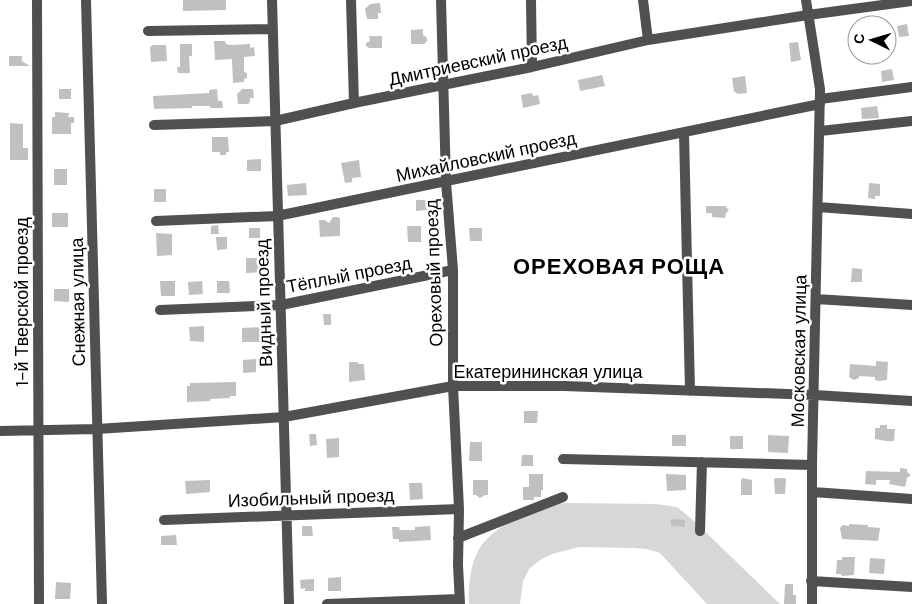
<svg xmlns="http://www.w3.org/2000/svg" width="912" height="604" viewBox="0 0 912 604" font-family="'DM Sans',sans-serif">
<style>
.green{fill:#d7d7d7}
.building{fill:#c0c0c0}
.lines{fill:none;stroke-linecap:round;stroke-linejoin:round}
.minor{stroke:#505050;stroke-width:10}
.labels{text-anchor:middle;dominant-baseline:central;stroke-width:5;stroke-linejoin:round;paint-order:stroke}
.street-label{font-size:18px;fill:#000;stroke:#fff}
.district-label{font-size:22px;font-weight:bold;letter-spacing:1px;fill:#000;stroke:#fff}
</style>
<rect width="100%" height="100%" fill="#fff"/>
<path class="green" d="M567,503L656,504L677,507L694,521L780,604H707L660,553L647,549L633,548L579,547L552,554L540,560L529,569L523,581L520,604H469C468,588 470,566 478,551C492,525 539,505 567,503Z"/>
<path class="building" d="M183,0H226V10L183,11Z
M380,3L381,13H378V19H367L365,9L370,4Z
M907,24L909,36L899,37L897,26Z
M423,29V35L427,38V41L424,44H411V30Z
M369,36H382V48H369L366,46V43L370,41Z
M214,41H225L226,44L230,45L250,44V48L254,47L255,56L244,57V72L247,73V78L244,79V82L233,83L232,59L215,60Z
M798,42L801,60L791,62L789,43Z
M180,44H192V56H189L190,73H178L177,67H180Z
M153,45H166L167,61L151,62L150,47Z
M9,56H22V61L30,66H9Z
M892,69L894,80L882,82L881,71Z
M602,75L605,86L580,91L578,80Z
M745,76L747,93L737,94L736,92H734L732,78Z
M59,89H71V99H59Z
M217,89L218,101H222L223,108H210V106H192V108L154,109L153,96L209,93V90Z
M242,89H253L254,98H250V102L248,104H238L237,94Z
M532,93L533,96L538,95L540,104L523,108L521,95Z
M877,106L879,118L862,119L861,108Z
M55,112L69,113L68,117H74V123H71V134H52V117H55Z
M10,123L23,124V148H28V160H10Z
M212,137H228L229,152H226V155H220V152H212Z
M261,159V171H247V160Z
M359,160L361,177L352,178V182L345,183L341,163Z
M54,169H67V185H54Z
M306,183L307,195L288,196L287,185Z
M869,183L880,184V196H875V199L868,198Z
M154,189H166V202H154Z
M416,200H426L427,210L416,211Z
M706,206H725L729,210L726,213L725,218L712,217V213H706Z
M52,213H68V227H52Z
M333,217H338L340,219V236L320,237L319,220H325L329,223Z
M218,225L219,234H211V226Z
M407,226H421V242H408Z
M249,228H260V238H249Z
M469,228H482V241H470Z
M156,233L172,234V255L157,256Z
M216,237H227V249L217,250Z
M246,258H265V272L246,273Z
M852,268L862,269V282H851Z
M160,281H175V296H161Z
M202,281L203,294L189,295L188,282Z
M217,281H229L230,293H217Z
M54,289H69V302L54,301Z
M323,314H331V325H324Z
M204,326V342L190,341L189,327Z
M262,327L263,342H242V328Z
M256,359V372L243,373V360Z
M876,361L888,362L887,380L878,381L875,380V377L859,376V378L854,380L849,377L850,364L876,366Z
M349,362H358V364H364L365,380L349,382Z
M236,382V396H230V398L210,399V401L187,402V386H190V383Z
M524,411H538L537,423H524Z
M880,425H887V429H895L894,441H886L875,439V428H880Z
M309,434H316L317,445L310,446Z
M672,435H686V446H672Z
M768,435L789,436L788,453L768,452Z
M730,436H743V449H730Z
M339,438V457L327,458L326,439Z
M470,442H482V461H469Z
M522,455H533V466H521Z
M900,468L907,469V472L911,475L907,478L905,487L889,484L890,480H876V485L865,484L866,471L900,472Z
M529,474H543V490H541V497H534V500H523V487H529Z
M666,474L686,475V490L667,491Z
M743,478L752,480V495H741V480Z
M777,478H784L786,479L785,494H775L774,479Z
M210,480V492L186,494L185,481Z
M473,480H488V495H485L480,498L476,495H473Z
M409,483H422L423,499L410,500Z
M671,519L685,520V527L671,526Z
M849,524L868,525V527L880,528L878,541L842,539L840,528L843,525L849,526Z
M302,526H312L313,536H302Z
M430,526L431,540L399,542V539H393L392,527H399L400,530H415V527Z
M176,535L177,545H161V536Z
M842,557H855L854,575L842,576L841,574H836L837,560H842Z
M870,558L885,559L884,574L869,573Z
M341,577V591H328V578Z
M314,579V591H305V588L301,589L300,580Z
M56,582L71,583L70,599H55Z
M785,584H793V595H796V604H784Z"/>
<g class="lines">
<path class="minor" d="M37,0L39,604
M86,0L102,604
M272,0L289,604
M351,0L354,103
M441,0L446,182L453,270V386L459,509L458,565L460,604
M531,0L532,67
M643,0L648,40
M806,0L820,89L812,465V604
M148,31L273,29
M820,99L912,87
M154,125L275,121L354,103L532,67L648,40L808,15L912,1
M820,131L912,121
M684,133L690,391
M818,207L912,214
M156,221L277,216L820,104
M816,299L912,305
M160,310L281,305L453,270
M0,431L97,429L284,417L453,386H564L815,395L912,401
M563,459L812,465
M813,492L912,499
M164,520L459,509
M700,531L702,462
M458,538L563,497
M811,581L912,587
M327,604L459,599"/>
</g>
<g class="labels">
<g class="street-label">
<text transform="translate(478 61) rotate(-12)">Дмитриевский проезд</text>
<text transform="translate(486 157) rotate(-12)">Михайловский проезд</text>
<text transform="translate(434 273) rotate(-92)">Ореховый проезд</text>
<text transform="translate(349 275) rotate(-11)">Тёплый проезд</text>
<text transform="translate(22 302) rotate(-90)">1-й Тверской проезд</text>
<text transform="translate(78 302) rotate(-91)">Снежная улица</text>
<text transform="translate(264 303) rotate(-92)">Видный проезд</text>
<text transform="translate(799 351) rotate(-89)">Московская улица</text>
<text x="548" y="372">Екатерининская улица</text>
<text transform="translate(311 498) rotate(-2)">Изобильный проезд</text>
</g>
<g class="district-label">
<text x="619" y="266">ОРЕХОВАЯ РОЩА</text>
</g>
</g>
<g transform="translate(872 40) rotate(275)"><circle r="24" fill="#ffffff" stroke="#999999"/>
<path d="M0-4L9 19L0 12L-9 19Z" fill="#000000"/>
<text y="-8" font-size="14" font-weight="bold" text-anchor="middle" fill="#000000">С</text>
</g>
</svg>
